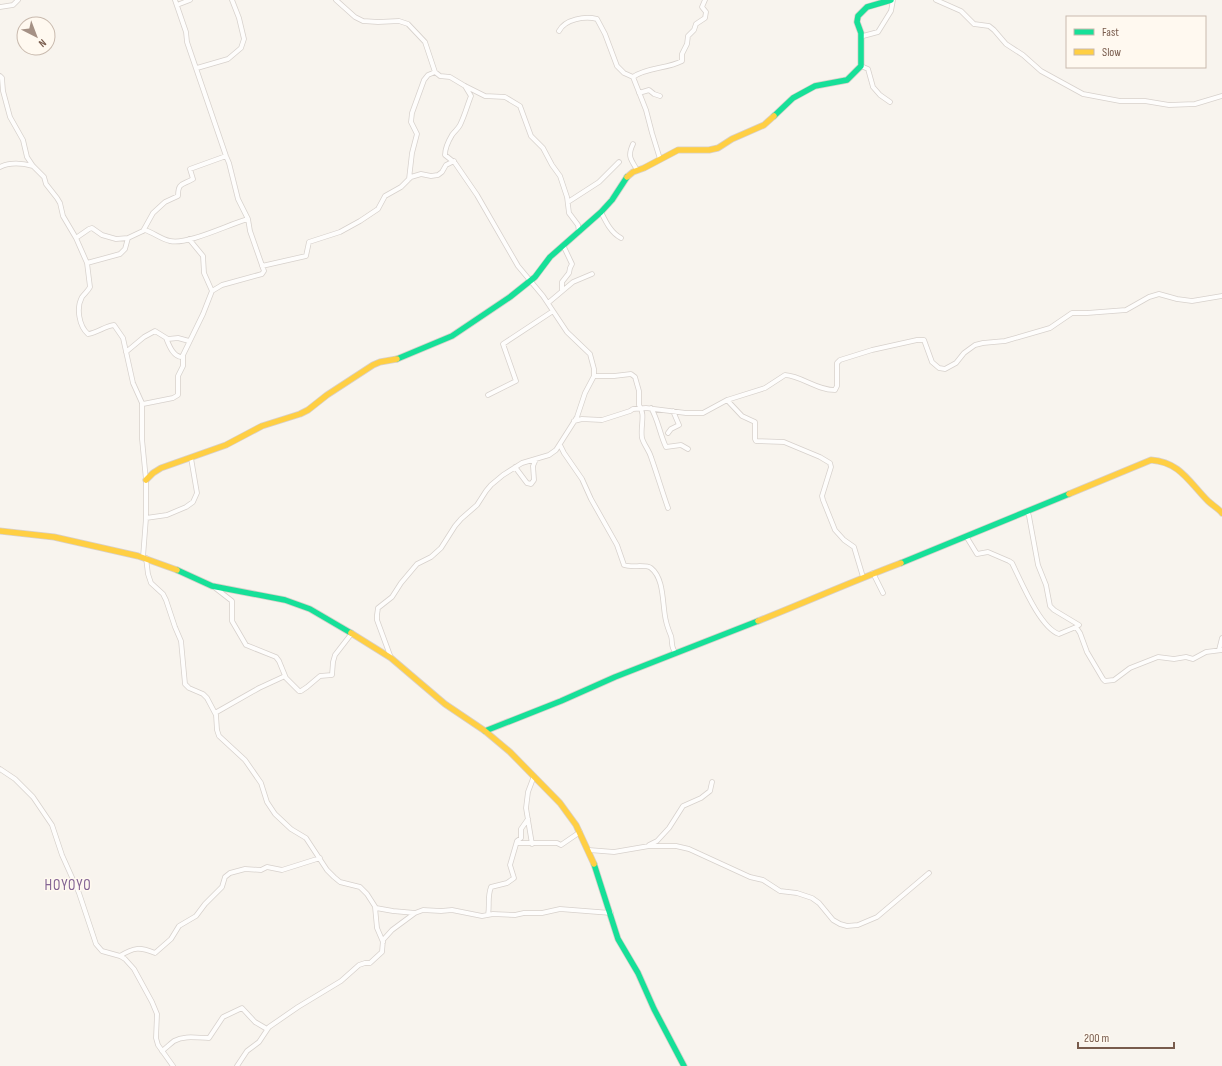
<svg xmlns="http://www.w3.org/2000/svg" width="1222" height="1066" viewBox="0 0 1222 1066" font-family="'Sofia Sans Condensed',sans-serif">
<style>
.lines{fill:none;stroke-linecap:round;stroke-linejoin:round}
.street-casing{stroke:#d7d1cc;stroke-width:5.5}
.fast-casing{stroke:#d8d0ca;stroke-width:7}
.slow-casing{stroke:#d8d0ca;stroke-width:7}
.street{stroke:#fefdfc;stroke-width:4}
.fast{stroke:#16e098;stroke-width:5.5}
.slow{stroke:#ffcf43;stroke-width:5.5}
.labels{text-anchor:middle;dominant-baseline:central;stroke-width:3;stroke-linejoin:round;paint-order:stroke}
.quarter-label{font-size:15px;letter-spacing:1px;fill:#836494;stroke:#fff9f0}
</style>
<rect width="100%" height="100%" fill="#f8f4ee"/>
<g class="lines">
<g class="street-casing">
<path id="street" d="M336,0L355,17L363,21L378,22L399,21L408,24L425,42L435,72L440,76L450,77L465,86L485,96L505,97L520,106L531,136L543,148L552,165L560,176L567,197L569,213L578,225L579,232
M936,0L961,11L974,24L989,26L994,30L1006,44L1023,55L1041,71L1083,94L1120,101H1145L1169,105L1195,104L1222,96
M177,5L190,0
M0,7L13,5L18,0
M559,31C565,19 585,16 597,19L605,34L617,66L624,73L633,77L646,110L652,133L660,159
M861,38L863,36L878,32L891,11L893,0
M861,66L868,69L873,87L880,95L890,102
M197,68L228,59L241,48L244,39L239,18L232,0
M0,76L2,78L3,91L10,117L23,140L27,157L33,166L44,177L46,184L57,198L60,203L63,216L76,238L87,263L90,287C88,291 84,294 82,297C76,308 79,326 88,334C97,333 105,326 114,325L123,338L133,383L142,403V439L146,480V518L143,557
M633,77C647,67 667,69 682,61V54L687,44L688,36L694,30L696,24L705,18L706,12L702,7L705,0
M639,93L649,90L654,94L660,96
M633,144C627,157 631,159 637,170
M0,167C10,162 22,163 33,166
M409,179L412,153L417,134L411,122L412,113L424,80L428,75L435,72
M568,202L599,182L619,162
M601,212C606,222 611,233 621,238
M143,231L153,213L165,202L178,196C178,182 183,185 193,179L190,169L226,156
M76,238L89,229L92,228L102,235L116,239L128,238L145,230C154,233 161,239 170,241C188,245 229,224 248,219
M189,239L203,256L204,273L212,291
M87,263L120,254L125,249L128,238
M262,266L306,256L309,242L340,232L360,221L378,209L385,196L401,187L411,177L421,174L431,176L438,175L442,172L446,165L454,161
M562,290V282L569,273L570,268L572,264L563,245
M548,303L573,282L592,274
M166,338C169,345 173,357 182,357
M126,352L144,337L155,331L168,339L178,338L189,341
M594,376H614L631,374L635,377L639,391V405C646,414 640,427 642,438C644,445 649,450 651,457C657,474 662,491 668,508
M488,395L516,381L503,344L553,311
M727,400L742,416L755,422V439L756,441L784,442L820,457L830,463L831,467L822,496L823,500L835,530L844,540L854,547L863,577
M143,404L173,398L178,395V376L183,366V355L203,314L212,291L222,285L262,274L264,271L250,231L248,219L238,199L229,163L226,156L187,42L186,32L175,0
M651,408C658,419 660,435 666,447L681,445L688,449
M574,421L582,419L602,420L630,411L633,409L646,408L686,413H703L727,400L765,388L785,375C802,376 816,390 835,390L837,386V363L840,360L872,350L917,340H924L932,362L939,368L945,369L956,363L964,353L975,345L983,343L1005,341L1050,328L1072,313H1087L1126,310L1149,297L1159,294L1177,299L1192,301L1222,296
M668,433L671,429L679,425L673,411
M560,445L564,453L582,479L591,499L617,545L624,565C631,568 646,564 651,568C665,579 662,606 666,621C667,626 669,631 671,636C673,642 670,647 676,653
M515,467L527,483L531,484L534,480L533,466L536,459
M1027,511L1029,516L1038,565L1046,585L1050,606L1054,610L1079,625
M146,518L167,515L186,507L193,502L197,493L191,458
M966,536L977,554L988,552L1009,561L1012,563C1021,581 1040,628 1059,634L1076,627L1080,633L1087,652L1103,679L1105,681L1114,680L1130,668L1158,657L1174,659L1186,657L1193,659L1206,652L1222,650
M146,558L148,574L151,583L163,594L166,600L175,627L181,641L185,684L189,688L203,694L207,698L216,715L217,730L219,736L245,760L261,783L267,802L275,814L291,829L306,838L327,870L334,877L340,882L360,887L367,894L376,908L393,911L415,913
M873,573L883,593
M214,587L232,601V621L246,645L276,657L279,661L286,678L299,691H301L307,687L320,676L332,675L333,662L335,655L352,633
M1219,650L1222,638
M391,658L377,620V615L378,608L392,597L401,583L417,564L431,557L441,548L455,526L461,519L477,505L486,491L491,485L503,475L522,463L549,455L556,450L577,417L585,393L594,376V369L590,354L567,332L543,296L518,266L477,195L455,163L445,155C445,149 449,140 452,135C455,131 458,129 460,125C465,115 467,106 471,96L465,86
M215,713L259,688L285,676
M0,769L15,779L33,797L52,825L62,855L79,893L96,944L102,951L120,956L125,959L134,969L152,1002L157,1014L156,1038L158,1045L173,1066
M517,843H557L561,845L580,832
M532,844L526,808L528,792L534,776
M649,845L657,841L669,828L683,806L701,798L710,791L712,782
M589,850L614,852L649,846H676L689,849L750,877L763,880L780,891L797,893L812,898L819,903L833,920L840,924L847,926L858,925L877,917L929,873
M375,907L377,928L383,942
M488,915C490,904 487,898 491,887L507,883L514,878L510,865L517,841L521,838V829L528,819
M120,956C134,947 140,947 155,953L171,939L179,926L196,916L205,904L222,887L225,877L230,873L245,869L261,870L267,867L282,870L320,858
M162,1051C166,1048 170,1044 174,1041C185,1035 197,1038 209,1038L223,1017L242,1008L255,1022L267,1029
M237,1066L247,1051L259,1042L269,1027L298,1007L341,981L359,965L365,963H370L382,952L383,940L392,930L415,913L423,910L441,911L452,910L482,916L493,914L515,915L524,913H542L560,909L611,913"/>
</g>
<g class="fast-casing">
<path id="fast" d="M774,116L793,98L815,86L847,80L861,66V33L857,22L858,16L867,7L891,0
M397,359L452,336L510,297L535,277L550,257L601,212L612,200L627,177
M901,563L1069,494
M177,570L212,586L285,600L310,609L351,633
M485,731L561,701L615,677L758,621
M594,864L618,939L638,973L654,1009L684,1066"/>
</g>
<g class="slow-casing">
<path id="slow" d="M627,177L633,172L644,168L678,150H709L718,148L732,139L764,125L774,116
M146,480L153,473L161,468L226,445L262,426L300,414L308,410L327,395L373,365L380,362L397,359
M1069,494L1151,460C1180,462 1189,482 1208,501C1212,505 1218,508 1222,513
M0,531L54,537L138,556L177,570
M758,621C806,602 853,581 901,563
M351,633L391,658L445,704L485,731L510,752L560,803L576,825L594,864"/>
</g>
<use href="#street" class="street"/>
<use href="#fast" class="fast"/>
<use href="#slow" class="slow"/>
</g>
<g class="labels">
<g class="quarter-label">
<text x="68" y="885">HOYOYO</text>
</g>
</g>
<rect x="1066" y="16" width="140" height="52" fill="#fff9f0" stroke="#c9baae"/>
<rect x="1074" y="29" width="20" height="6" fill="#16e098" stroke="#c9baae"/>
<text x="1102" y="36" font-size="12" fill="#785b4c">Fast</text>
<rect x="1074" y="49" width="20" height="6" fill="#ffcf43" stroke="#c9baae"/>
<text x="1102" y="56" font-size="12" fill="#785b4c">Slow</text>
<g transform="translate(36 36) rotate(138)"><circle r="19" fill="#fff9f0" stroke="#c9baae"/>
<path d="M0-3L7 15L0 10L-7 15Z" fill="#a59185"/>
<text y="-6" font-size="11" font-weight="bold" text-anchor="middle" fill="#785b4c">N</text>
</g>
<path d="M1078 1042v6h96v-6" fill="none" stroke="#785b4c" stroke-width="2"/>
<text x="1084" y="1042" font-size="12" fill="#785b4c" stroke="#fff9f0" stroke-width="3" paint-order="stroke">200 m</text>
</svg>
